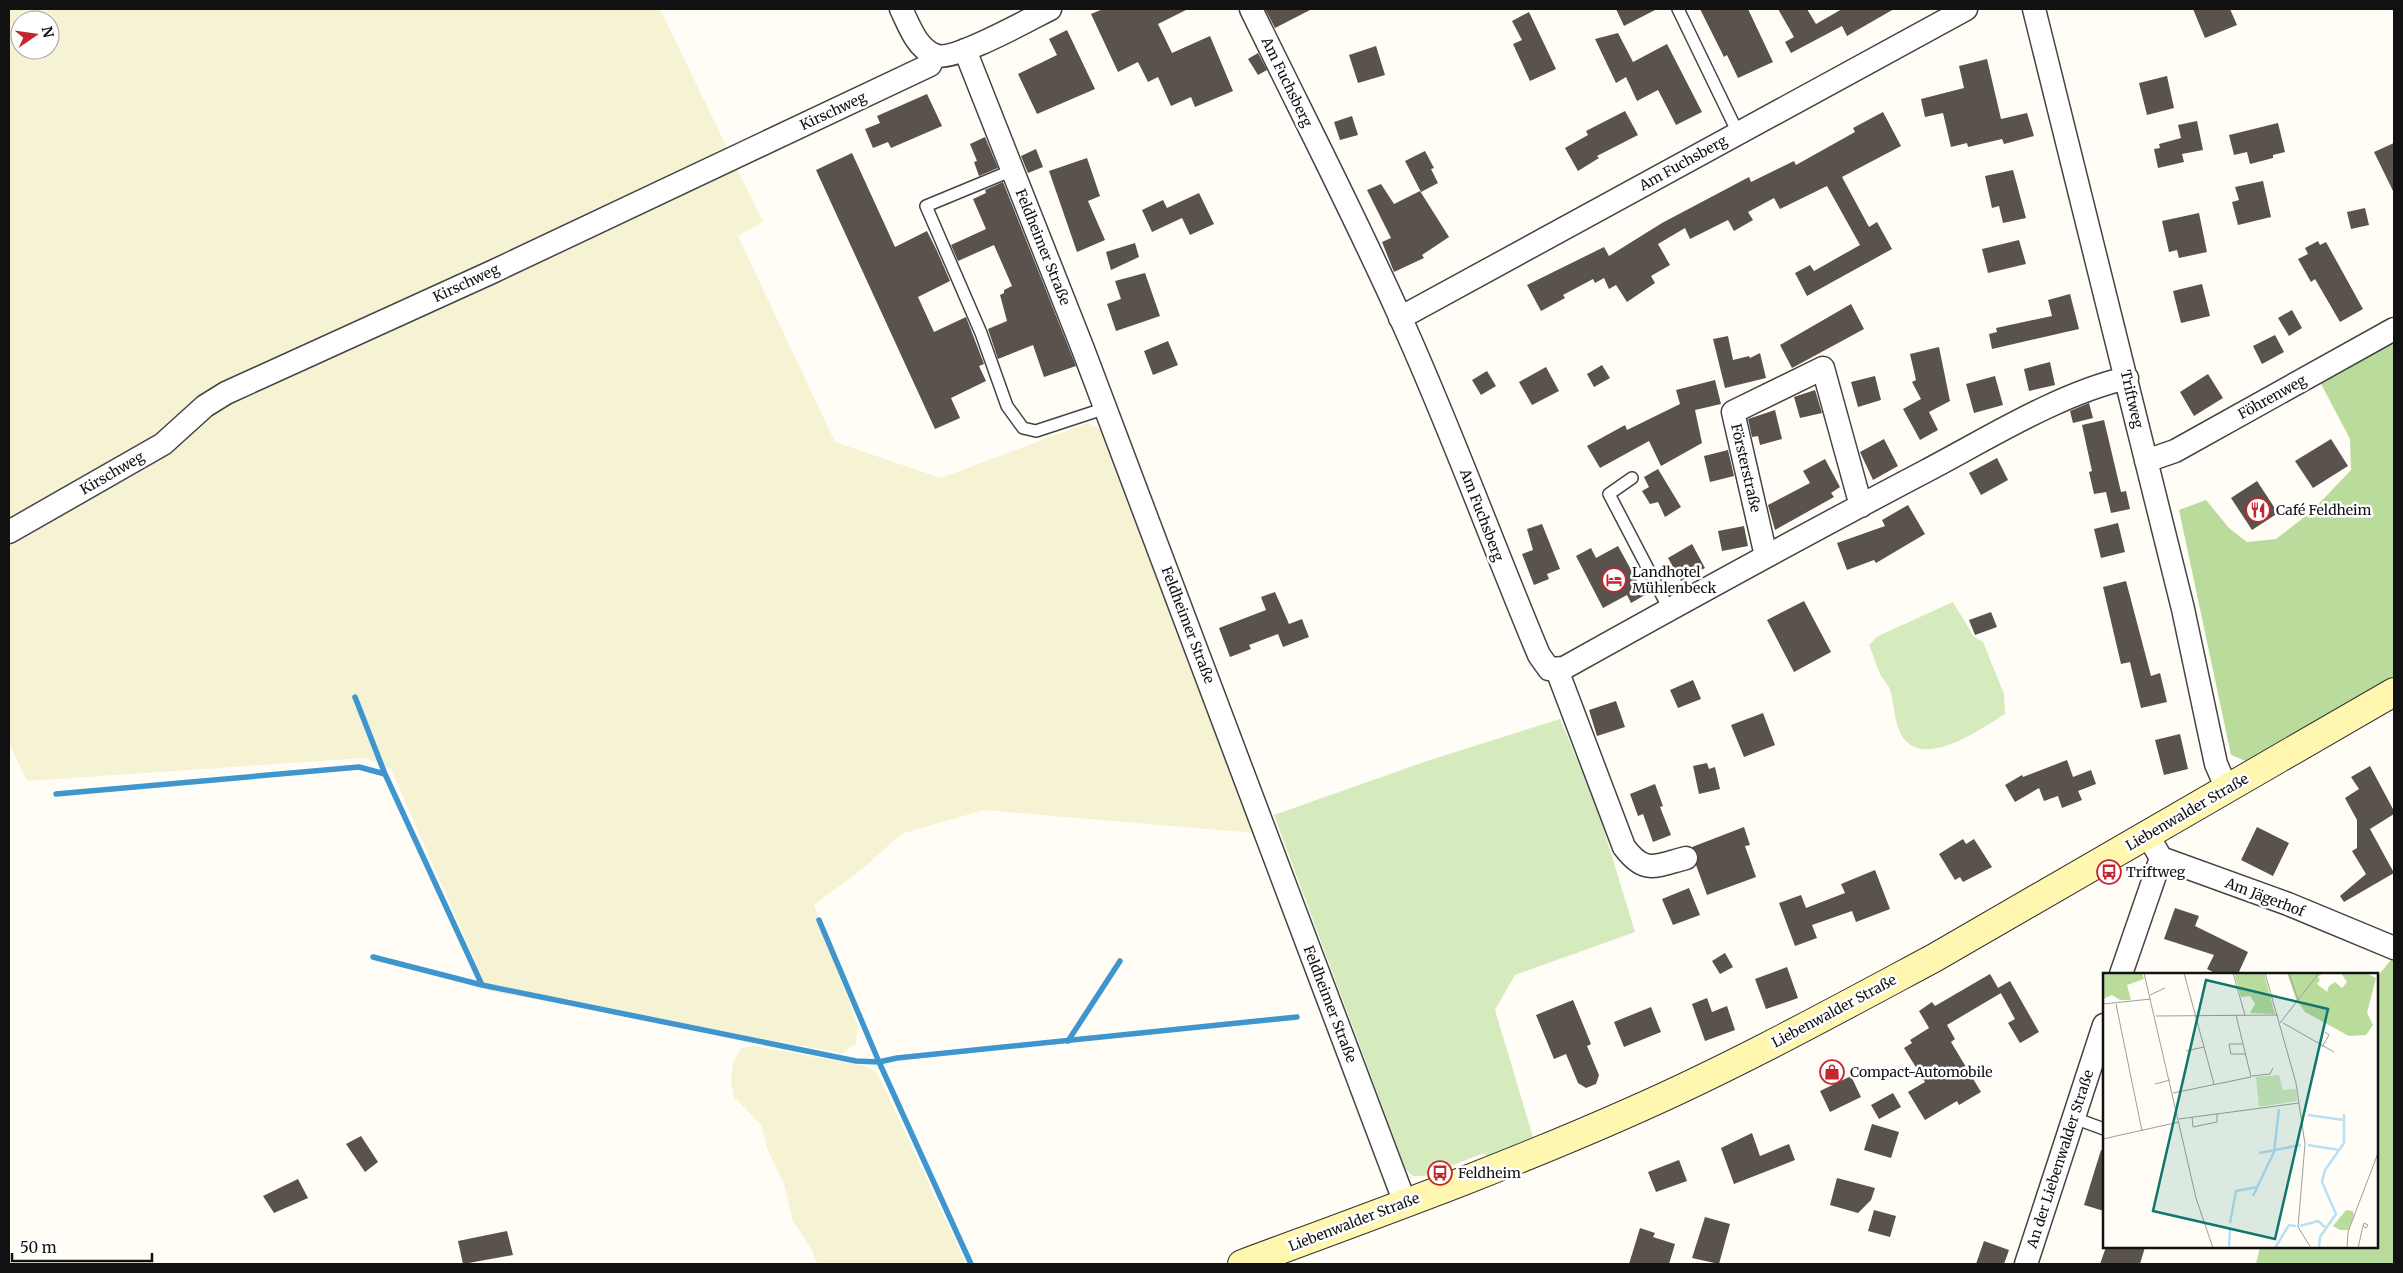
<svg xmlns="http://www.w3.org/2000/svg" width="2403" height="1273" viewBox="0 0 2403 1273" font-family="Merriweather,serif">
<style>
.farmland{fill:#f6f3d4;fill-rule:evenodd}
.green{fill:#d5ebbd}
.forest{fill:#b9dc9c}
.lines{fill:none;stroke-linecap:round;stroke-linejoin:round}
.stream{stroke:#3f96cf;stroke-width:5.5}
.building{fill:#5a524d}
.service-casing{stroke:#444;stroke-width:14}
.minor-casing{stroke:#444;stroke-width:25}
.secondary-casing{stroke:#333;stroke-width:30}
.service{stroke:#fff;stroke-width:11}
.minor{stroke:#fff;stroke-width:22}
.secondary{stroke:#fff6b0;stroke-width:28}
.labels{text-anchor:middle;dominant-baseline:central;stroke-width:5;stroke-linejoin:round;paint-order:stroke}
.street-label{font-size:14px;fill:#111;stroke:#fff}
.poi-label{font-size:14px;fill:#111;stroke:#fff;text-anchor:start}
.inset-river{fill:none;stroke:#b9e0f7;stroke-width:2.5}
.inset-road{fill:none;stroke:#a09f9a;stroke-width:1}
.view{fill:#0f766e;fill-opacity:0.15;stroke:#0f766e;stroke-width:2.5}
.inset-edge{fill:none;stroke:#111;stroke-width:2.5}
</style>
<rect width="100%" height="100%" fill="#fffdf5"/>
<path class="farmland" d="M9,9H660L763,222L738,236L835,442L941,478L1087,423L1101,429L1254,833L984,810L901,834L860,871L814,905L858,1026L856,1044L842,1053L488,991L391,769L365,758L27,781L9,744ZM20,20H50V50H20Z
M753,1046L866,1066L878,1074L966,1264H817L811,1248L793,1221L784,1184L768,1151L761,1125L734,1097L731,1082L733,1063L740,1049Z"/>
<path class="green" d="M1953,602L1974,637L1983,642L2004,694L2005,714C1982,728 1927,768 1904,739C1894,726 1895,705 1890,690C1888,684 1883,680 1880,674C1876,665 1873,654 1869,645L1878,636Z
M1560,719L1597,807L1635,932L1515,975L1495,1010L1533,1137L1487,1157L1484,1153L1425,1176H1413L1406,1170L1274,815L1427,761Z"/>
<path class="forest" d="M2394,340V676L2246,761L2231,755L2179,510L2206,500L2229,528L2247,542L2276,539L2312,511L2351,470L2350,439L2319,380Z
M2394,956V1264H2256L2260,1247H2377V977Z"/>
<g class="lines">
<path class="stream" d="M355,697L385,774
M56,794L359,767L385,774L482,985
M819,920L879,1062L971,1264
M373,957L482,985L856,1061L879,1062L897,1058L1297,1017
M1068,1041L1120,961"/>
</g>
<path class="building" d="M1103,9H1188L1158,24L1172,53L1210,36L1233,91L1195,107L1191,97L1171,106L1158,77L1148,82L1138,62L1118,72L1091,14Z
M1265,9H1312L1275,28Z
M1616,9H1657L1624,26Z
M1700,9H1748L1773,62L1738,78L1727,55L1724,57Z
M1778,9H1807L1816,24L1842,9H1894L1847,36L1842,26L1791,53L1785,42L1794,37Z
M2193,9H2230L2237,25L2205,38Z
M1529,12L1556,69L1530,81L1513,44L1522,40L1512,21Z
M1067,30L1095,89L1037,114L1018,74L1057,55L1049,39Z
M1618,33L1633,62L1667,44L1702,112L1676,125L1658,90L1637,101L1626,77L1616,83L1595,39Z
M1376,46L1385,75L1358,83L1349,55Z
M1258,53L1267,70L1258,75L1248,59Z
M1987,59L2001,119L2027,113L2034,136L2004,144L2002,139L1968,147L1967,143L1951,147L1943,113L1925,117L1921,99L1964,88L1959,66Z
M2167,76L2174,108L2147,115L2139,83Z
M927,94L942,126L891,148L888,142L873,148L865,129L880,123L877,116Z
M1625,111L1638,135L1597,156L1599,158L1578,171L1565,148L1588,135L1586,131Z
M1883,112L1901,146L1842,177L1869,227L1877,222L1892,249L1807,296L1795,273L1810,265L1814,271L1860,245L1827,186L1780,209L1774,198L1748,212L1753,220L1734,231L1728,220L1690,239L1685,228L1658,244L1670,265L1651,276L1655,283L1627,302L1616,285L1609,289L1604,278L1595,283L1593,279L1563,295L1565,298L1541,311L1527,285L1604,247L1609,256L1662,223L1749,177L1751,182L1794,161L1796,165L1855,132L1853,128Z
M1352,116L1358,135L1340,140L1334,122Z
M2197,121L2203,150L2182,154L2184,162L2158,168L2154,149L2160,148L2159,144L2181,138L2178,125Z
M2278,123L2285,152L2273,155V158L2250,164L2247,152L2234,155L2229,135Z
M985,137L998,168L979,176L974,162L977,161L970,144Z
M2394,143V193L2374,152Z
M1036,149L1043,167L1028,173L1021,156Z
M1425,151L1434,168L1431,169L1438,183L1421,192L1405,161Z
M852,153L895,247L927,231L937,251L950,281L918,297L934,332L966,317L984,364L979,366L986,381L951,398L960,418L935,429L816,170Z
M1087,158L1100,196L1088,201L1105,240L1077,252L1049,171Z
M2013,170L2026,218L2003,223L1999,206L1992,208L1985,176Z
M2263,181L2271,217L2238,225L2232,202L2239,200L2235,187Z
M1003,182L1076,366L1044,377L1033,345L998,359L988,329L1007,321L1000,295L1004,293V290L1012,286L994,245L958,261L951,245L986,229L973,199L986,193L985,190Z
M1381,184L1394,204L1420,191L1449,237L1422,255L1424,258L1394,272L1382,242L1391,238L1367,190Z
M1199,193L1214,224L1190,235L1182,218L1152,232L1142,210L1163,200L1167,208Z
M2365,208L2369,225L2351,229L2347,212Z
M2199,213L2207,252L2179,258L2177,250L2169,252L2162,221Z
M2019,240L2026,264L1988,273L1982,249Z
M2318,241L2320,245L2326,242L2363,309L2340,322L2315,279L2311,282L2298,259L2308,254L2305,248Z
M1135,243L1139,257L1111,270L1106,252Z
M1145,273L1160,316L1116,331L1107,304L1121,299L1115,281Z
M2202,284L2210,316L2181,323L2173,291Z
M2070,294L2079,329L1992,349L1989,334L1997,332L1996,328L2052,316L2048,300Z
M1851,304L1864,329L1792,368L1780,345Z
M2292,310L2302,328L2289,336L2278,318Z
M2275,335L2284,352L2262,364L2253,346Z
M1728,336L1733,360L1749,356L1750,358L1760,353L1766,378L1725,388L1713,339Z
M1168,341L1178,365L1153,375L1144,351Z
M1939,347L1950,401L1929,412L1938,430L1920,440L1903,409L1921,399L1912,382L1916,380L1910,354Z
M2050,362L2055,385L2029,391L2024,369Z
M1602,365L1610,378L1594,387L1587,374Z
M1546,367L1559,391L1532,405L1519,382Z
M1487,371L1496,386L1481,395L1472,380Z
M2208,374L2223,398L2194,416L2180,392Z
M1875,376L1881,400L1858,407L1851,382Z
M1995,376L2003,405L1974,413L1966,384Z
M1715,380L1721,404L1695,410L1702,443L1661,466L1649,441L1600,468L1587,446L1625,425L1627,430L1680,404L1676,390Z
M1815,390L1822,413L1800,418L1794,397Z
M2089,403L2093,418L2073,423L2070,411Z
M1775,410L1782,439L1760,445L1758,436L1752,437L1748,419Z
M2104,420L2121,492L2126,491L2130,509L2111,513L2106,492L2094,494L2089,472L2092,471L2082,425Z
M1884,439L1898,466L1873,480L1860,452Z
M2331,439L2348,466L2313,488L2295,461Z
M1728,450L1734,476L1710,482L1704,456Z
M1997,458L2008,480L1981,495L1969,473Z
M1825,459L1840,487L1831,493L1834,497L1775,530L1768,505L1810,483L1803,471Z
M1658,469L1681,507L1665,517L1658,502L1650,504L1642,491L1649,487L1644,477Z
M2257,481L2278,513L2252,530L2231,498Z
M1908,505L1925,534L1876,563L1874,560L1847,570L1837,543L1885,526L1882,520Z
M2118,523L2125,552L2101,558L2094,529Z
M1542,524L1560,569L1547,574L1549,579L1534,585L1522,554L1533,550L1527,529Z
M1744,526L1748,546L1722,551L1718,531Z
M1692,544L1705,568L1681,581L1668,558Z
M1618,546L1645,595L1631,603L1627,595L1603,608L1576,556L1591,548L1596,558Z
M2126,581L2151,676L2160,673L2167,702L2141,708L2130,662L2121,664L2103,587Z
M1275,592L1289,624L1302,619L1309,637L1283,647L1278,634L1249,645L1251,649L1230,657L1219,628L1266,610L1261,597Z
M1804,601L1831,652L1794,672L1767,620Z
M1991,612L1997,627L1975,635L1969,620Z
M1693,680L1701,699L1678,708L1670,690Z
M1616,701L1625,727L1597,736L1589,710Z
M1763,713L1775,745L1744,757L1731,725Z
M2180,734L2188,769L2164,775L2155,740Z
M2067,760L2073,777L2091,770L2096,784L2078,791L2082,800L2062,808L2058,796L2044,801L2039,788L2015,802L2005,785L2022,775L2023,777Z
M1707,763L1709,769L1715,767L1720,789L1699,794L1693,766Z
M2370,766L2394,811V814L2370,829L2394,873L2344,902L2340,896L2366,874L2352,851L2357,848V820L2345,798L2359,789L2351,777Z
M1655,784L1663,806L1660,807L1671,835L1653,842L1643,814L1638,816L1630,794Z
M1744,827L1750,845L1745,846L1756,877L1707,895L1696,865L1698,854L1692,847Z
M2257,827L2289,843L2273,876L2241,860Z
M1963,839L1966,844L1974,839L1992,867L1963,882L1960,877L1955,880L1939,854Z
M1875,870L1890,909L1856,922L1852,911L1812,925L1817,938L1795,946L1779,903L1801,895L1806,908L1845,893L1841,884Z
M1689,888L1700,915L1673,925L1662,899Z
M2175,908L2199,916L2195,926L2248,952L2238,974H2217L2207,969L2214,955L2164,939Z
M1725,953L1733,967L1720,974L1712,961Z
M1787,967L1798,998L1766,1009L1755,979Z
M1990,974L2001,993L1947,1025L1955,1039L1951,1042L1981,1092L1959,1105L1957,1101L1925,1120L1908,1092L1925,1082L1904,1048L1912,1043L1910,1040L1929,1028L1919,1011L1932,1002L1935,1006Z
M2010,981L2039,1032L2020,1043L2008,1023L2015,1019L1998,988Z
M1707,998L1712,1012L1727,1006L1735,1030L1705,1041L1692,1004Z
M1573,1000L1591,1044L1587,1046L1599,1075L1596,1084L1586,1088L1578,1083L1566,1054L1554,1059L1536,1015Z
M1651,1007L1661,1032L1624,1047L1614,1022Z
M1851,1076L1861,1097L1830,1112L1820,1091Z
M1893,1093L1901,1107L1879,1119L1871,1105Z
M1872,1124L1899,1132L1891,1158L1864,1150Z
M1752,1133L1760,1156L1789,1144L1795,1160L1734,1184L1721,1148Z
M361,1136L378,1162L365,1172L346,1144Z
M2101,1150L2104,1151V1211L2084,1205Z
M1679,1160L1687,1181L1656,1192L1648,1172Z
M1837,1178L1875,1188L1871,1200L1858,1213L1830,1205Z
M298,1179L308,1198L274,1213L263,1196Z
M1874,1210L1896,1216L1890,1237L1868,1231Z
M1705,1217L1730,1224L1719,1264L1692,1258Z
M1640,1228L1655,1233L1653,1237L1675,1244L1669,1264H1629Z
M507,1231L513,1255L463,1264L458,1241Z
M1984,1241L2009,1250L2004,1264H1976Z
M2106,1247H2145L2140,1264H2100Z"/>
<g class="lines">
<g class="service-casing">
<path id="service" d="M1678,9L1738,133
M1013,170L926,206L981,333L1007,406L1023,428L1036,431L1106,408
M1632,478L1609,494L1669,609
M2074,1118L2104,1129"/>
</g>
<g class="minor-casing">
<path id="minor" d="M901,9C909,25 916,47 934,55C952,63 1030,19 1050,9
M1251,9C1301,112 1354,214 1401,319C1451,429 1492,543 1539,655L1549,669L1564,668C1684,601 1804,535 1926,471C1987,439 2060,393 2127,378
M2034,9L2183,609L2216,764L2227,789
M965,50L1083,349L1405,1203
M1400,318L1966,9
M2146,461L2175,451L2394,329
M9,532L163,444L205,406L226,393L492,272L930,65L935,55
M1766,556L1733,412L1823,368L1861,506
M1557,670L1624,847C1645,875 1655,866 1686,858
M2147,834L2161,858L2288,904L2394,948
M2121,974L2161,858
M2026,1264L2104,1025"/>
</g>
<g class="secondary-casing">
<path id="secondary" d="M1242,1264C1371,1216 1502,1169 1628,1113C1733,1067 1833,1012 1934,958L2394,692"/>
</g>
<use href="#service" class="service"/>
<use href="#minor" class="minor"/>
<use href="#secondary" class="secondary"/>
</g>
<defs>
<g id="restaurant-ring" transform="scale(1.25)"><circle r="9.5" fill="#fff" stroke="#c4262e" stroke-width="1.5"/><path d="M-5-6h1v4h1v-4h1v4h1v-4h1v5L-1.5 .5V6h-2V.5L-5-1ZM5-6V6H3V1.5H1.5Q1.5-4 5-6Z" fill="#c4262e"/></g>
<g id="hotel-ring" transform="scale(1.25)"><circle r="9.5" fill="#fff" stroke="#c4262e" stroke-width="1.5"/><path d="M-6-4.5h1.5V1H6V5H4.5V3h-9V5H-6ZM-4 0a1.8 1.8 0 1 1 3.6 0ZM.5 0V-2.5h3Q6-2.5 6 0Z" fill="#c4262e"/></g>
<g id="bus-ring" transform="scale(1.25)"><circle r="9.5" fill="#fff" stroke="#c4262e" stroke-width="1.5"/><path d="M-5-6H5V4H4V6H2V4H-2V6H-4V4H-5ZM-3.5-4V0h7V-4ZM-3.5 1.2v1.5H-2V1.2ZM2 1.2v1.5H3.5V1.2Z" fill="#c4262e"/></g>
<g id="shop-ring" transform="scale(1.25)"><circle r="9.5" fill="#fff" stroke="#c4262e" stroke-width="1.5"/><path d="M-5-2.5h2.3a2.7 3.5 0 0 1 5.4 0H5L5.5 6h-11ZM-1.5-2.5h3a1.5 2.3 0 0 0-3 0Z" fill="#c4262e"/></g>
</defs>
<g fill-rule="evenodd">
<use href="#restaurant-ring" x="2258" y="510"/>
<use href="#hotel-ring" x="1614" y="580"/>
<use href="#bus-ring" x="2109" y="872"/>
<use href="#shop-ring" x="1832" y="1072"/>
<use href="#bus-ring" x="1440" y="1173"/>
</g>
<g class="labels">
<g class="street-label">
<text transform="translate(1287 82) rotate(64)">Am Fuchsberg</text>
<text transform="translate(833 111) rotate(-25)">Kirschweg</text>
<text transform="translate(1683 163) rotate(-29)">Am Fuchsberg</text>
<text transform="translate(1043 247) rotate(68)">Feldheimer Straße</text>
<text transform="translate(466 283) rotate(-25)">Kirschweg</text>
<text transform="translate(2272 397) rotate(-29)">Föhrenweg</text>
<text transform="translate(2132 399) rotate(77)">Triftweg</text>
<text transform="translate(1746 468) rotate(77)">Försterstraße</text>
<text transform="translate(112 473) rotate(-30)">Kirschweg</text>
<text transform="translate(1482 515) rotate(69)">Am Fuchsberg</text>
<text transform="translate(1188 625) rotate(69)">Feldheimer Straße</text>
<text transform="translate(2187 812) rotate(-30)">Liebenwalder Straße</text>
<text transform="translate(2265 897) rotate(21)">Am Jägerhof</text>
<text transform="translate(1330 1004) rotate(69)">Feldheimer Straße</text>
<text transform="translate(1834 1011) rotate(-28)">Liebenwalder Straße</text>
<text transform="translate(2060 1159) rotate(-72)">An der Liebenwalder Straße</text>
<text transform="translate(1354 1222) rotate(-21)">Liebenwalder Straße</text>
</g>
<g class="poi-label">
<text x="2276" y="510">Café Feldheim</text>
<text x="1632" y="572">Landhotel<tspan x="1632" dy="16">Mühlenbeck</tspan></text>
<text x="2126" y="872">Triftweg</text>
<text x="1850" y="1072">Compact-Automobile</text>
<text x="1458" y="1173">Feldheim</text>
</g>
</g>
<g transform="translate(2103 973)">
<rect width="275" height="275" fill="#fffdf5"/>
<path d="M176,102L180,117L193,116L194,128L156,134L153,104Z" fill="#d5ebbd"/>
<path d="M0,0H39L41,6L24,12L28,27H17L9,22L0,26ZM131,0H161L172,41L147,40L152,31L147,23L138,24ZM184,0H220L215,4L217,7L214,11L224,19L226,13L232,9L239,15L244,9L238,0H263L273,5L264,40L270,52L263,62L246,63L202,39L193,26ZM243,237L250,238L251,244L245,257H237L230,253Z" fill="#b9dc9c"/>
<path class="inset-river" d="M205,142L241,147M205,172L236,177M156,180L198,172M150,223L171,179L176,136M127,250L133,218L154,214M197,253L215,248L222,254M126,275L127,255M172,275L186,252L193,253M216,275L217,264L233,241L219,209L222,197L241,170V141"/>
<path class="inset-road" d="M41,0L93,225L110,275M81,0L111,111M130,0L142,42M162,0L193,110L202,171L195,254L208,275M186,0L195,27M47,22L62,15M0,31L48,26M13,31L39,158M53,43L175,42M177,50L216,0M180,50L231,79M140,71H126L128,81H142M219,74L226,62L222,59M83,78L101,74M149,103L167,101L170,95M52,111L67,107M70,120L148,104L133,42M89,144L90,154L114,149V141M76,146L196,130M0,166L76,149M244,275L245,259L275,180M255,275L260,253L261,250L265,252L263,255L260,253"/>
<path class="view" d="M103,7L225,36L172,266L50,238Z"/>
<rect width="275" height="275" class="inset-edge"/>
</g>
<rect width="2403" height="1273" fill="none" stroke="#111111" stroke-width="20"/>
<g transform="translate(35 35) rotate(77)"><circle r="24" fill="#ffffff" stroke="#a0a0a0"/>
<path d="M0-4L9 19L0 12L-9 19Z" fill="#c4262e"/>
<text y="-8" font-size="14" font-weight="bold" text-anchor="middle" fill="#111111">N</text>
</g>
<path d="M12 1253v8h140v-8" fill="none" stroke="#111111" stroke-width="2.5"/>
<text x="20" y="1253" font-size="15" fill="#111111" stroke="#ffffff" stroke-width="4" paint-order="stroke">50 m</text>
</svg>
